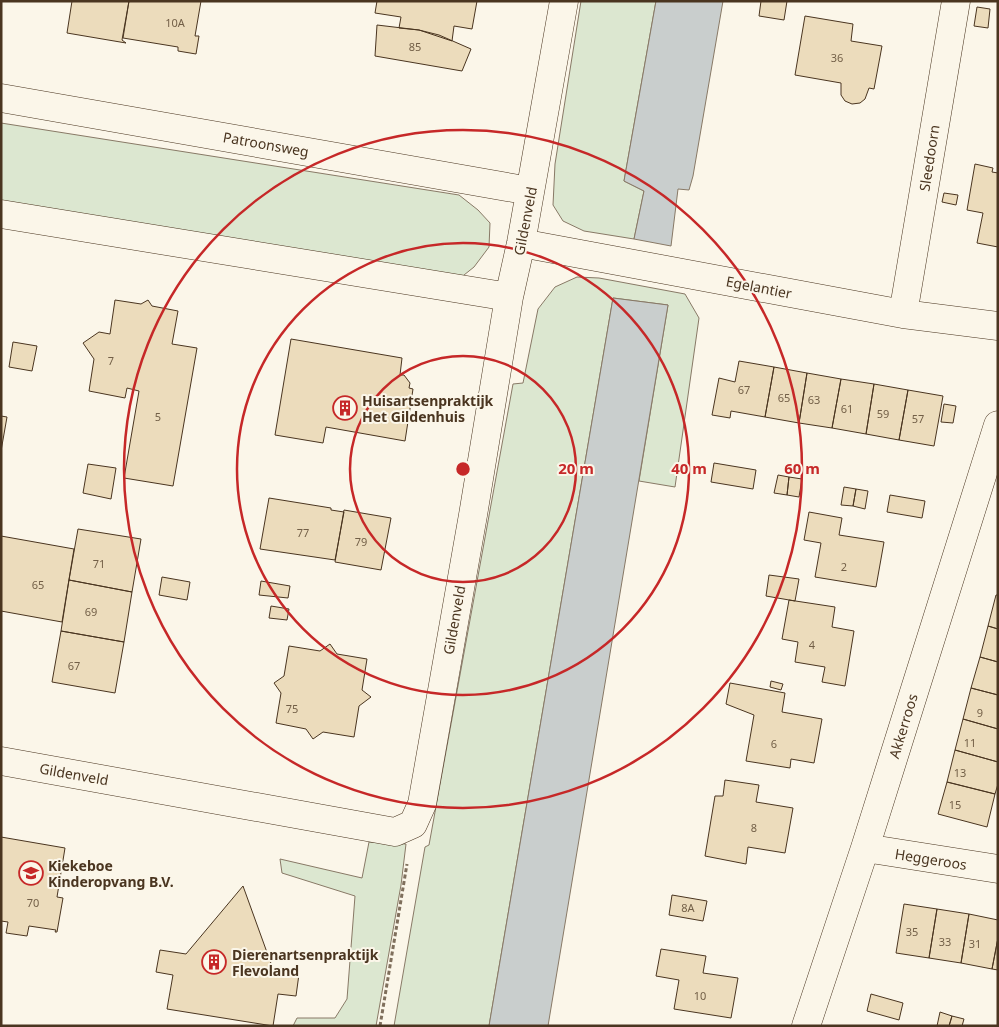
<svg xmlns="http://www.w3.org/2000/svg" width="999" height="1027" viewBox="0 0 999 1027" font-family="'Noto Sans',sans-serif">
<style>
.green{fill:#dce7d0;stroke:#887966}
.water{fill:#c9cecd;stroke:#887966}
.building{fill:#ecdcbc;stroke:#4a3520}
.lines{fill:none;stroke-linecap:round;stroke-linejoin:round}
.minor-casing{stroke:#4a3520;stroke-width:29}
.path{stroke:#7f6f5c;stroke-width:3;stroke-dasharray:4 2.5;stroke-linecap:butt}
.minor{stroke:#fbf6e9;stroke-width:28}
.ring{fill:none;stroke:#c62828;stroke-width:2.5}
.labels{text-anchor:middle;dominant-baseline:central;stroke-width:4;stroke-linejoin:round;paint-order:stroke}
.number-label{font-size:11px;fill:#725f47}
.street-label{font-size:14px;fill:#4a3520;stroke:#fbf6e9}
.poi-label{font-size:14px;font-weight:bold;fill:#4a3520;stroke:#fbf6e9;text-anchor:start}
.centre{fill:#c62828;stroke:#fbf6e9;stroke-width:2.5}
.ring-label{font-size:15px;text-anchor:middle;font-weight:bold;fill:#c62828;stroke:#fbf6e9;stroke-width:4;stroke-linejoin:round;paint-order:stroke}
</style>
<rect width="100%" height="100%" fill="#fbf6e9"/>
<path class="green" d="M581,1H656L624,181L644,191L634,239L584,231L563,221L553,205L555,164Z
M1,123L459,195L478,210L490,223L489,247L474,267L459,279L1,202Z
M577,277L599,278L685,294L699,318L675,487L639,481L668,305L613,298L489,1026H394L425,847L429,845L513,384L523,383L538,309L555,287Z
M369,842L406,844L401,885L376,1026H293L297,1018H335L347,999L355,896L282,873L280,859L362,878Z"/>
<path class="water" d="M656,1H723L693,176L689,190L678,189L671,246L634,239L644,191L624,181Z
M613,298L668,305L548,1026H489Z"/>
<path class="building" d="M72,1H129L122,40L126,43L67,33Z
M129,1H201L195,36H199L196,54L178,51V47L123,38Z
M377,1H477L472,29L454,26L452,41L419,30L399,28L401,17L375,13Z
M761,1H787L784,20L759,16Z
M977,7L990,9L988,28L974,26Z
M805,16L853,24L851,41L882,46L874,89L869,88L865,99L860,103L852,104L845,101L841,95V83L795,75Z
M377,25L419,30L439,35L471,49L462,71L375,56Z
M975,164L993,168L992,172L998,173V247L977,243L983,213L967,210Z
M944,193L958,195L956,205L942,202Z
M115,300L141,304L148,300L152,306L178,311L172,344L197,348L173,486L124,478L139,391L127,388L125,398L89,391L94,359L83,343L99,332L110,334Z
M291,339L402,358L400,375H404L410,383L409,388L413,389L405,441L326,427L323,443L275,435Z
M13,342L37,346L32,371L9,367Z
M739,361L774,367L765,417L731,411L730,418L712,415L719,378L735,382Z
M774,367L807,373L799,423L765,417Z
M807,373L841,379L832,428L799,423Z
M841,379L874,384L866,434L832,428Z
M874,384L908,390L899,440L866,434Z
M908,390L943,396L934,446L899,440Z
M944,404L956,406L953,423L941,422Z
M1,416L7,417L1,451Z
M714,463L756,470L753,489L711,482Z
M88,464L116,468L111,499L83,493Z
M778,475L789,477L787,495L774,493Z
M789,477L802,479L799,497L787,495Z
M844,487L856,489L853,506L841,505Z
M856,489L868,491L865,509L853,506Z
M890,495L925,501L922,518L887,512Z
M269,498L331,508V510L344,512L335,560L260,549Z
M344,510L391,518L381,570L335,562Z
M809,512L842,518L839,535L884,542L876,587L815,577L821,543L804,540Z
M78,529L141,539L132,592L69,580Z
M1,536L74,549L62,622L1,611Z
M769,575L799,579L795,601L766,596Z
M162,577L190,582L187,600L159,595Z
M69,580L132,592L124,642L61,631Z
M261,581L290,586L288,598L259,595Z
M996,595H998V629L988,626Z
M789,600L835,607L832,627L854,631L845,686L822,682L825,667L795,662L798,642L782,639Z
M271,606L289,609L287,620L269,618Z
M988,626L998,629V662L980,657Z
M61,631L124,642L115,693L52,682Z
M330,644L337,654L367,659L362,690L371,697L359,706L354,737L323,732L313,739L306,729L276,723L281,693L274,683L284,676L289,646L320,651Z
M980,657L998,662V695L971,688Z
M771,681L783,684L781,690L770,687Z
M730,683L785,693L782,712L822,719L814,763L791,759L790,768L746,761L754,715L726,704Z
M971,688L998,695V729L963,719Z
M963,719L998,729V762L955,750Z
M955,750L998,762V784L995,794L947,782Z
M725,780L759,785L756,802L793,808L785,853L748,847L746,864L705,856L715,796H723Z
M947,782L995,794L987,827L938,814Z
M1,837L65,848L57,897L63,898L57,932H55L56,930L29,926L27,936L6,933L8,922L1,921Z
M243,886L273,969L299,974L296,996L278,994L273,1026L167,1009L173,975L156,972L160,950L186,954Z
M672,895L707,901L703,921L669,915Z
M904,904L937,909L929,958L896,953Z
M937,909L969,914L961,963L929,958Z
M969,914L998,920V938L992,969L961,963Z
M998,938V970L992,969Z
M661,949L706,956L703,973L738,978L731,1018L674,1009L679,980L656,976Z
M871,994L903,1003L899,1020L867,1011Z
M940,1012L952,1016L949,1026H937Z
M952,1016L964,1019L962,1026H949Z"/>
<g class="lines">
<g class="minor-casing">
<path id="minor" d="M1,98L530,191
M1,214L509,297
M521,243L903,314L998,326
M903,314L956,1
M1,761L395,832L413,824L422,804L473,515L509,297L521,243L564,1
M865,848L998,869
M806,1026L865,848L998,425"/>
</g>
<path class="path" d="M380,1026L407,864"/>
<use href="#minor" class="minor"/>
</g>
<g class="ring">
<circle cx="463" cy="469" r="113"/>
<circle cx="463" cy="469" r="226"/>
<circle cx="463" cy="469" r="339"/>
</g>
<defs>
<g id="building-ring" transform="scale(1.25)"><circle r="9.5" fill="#fbf6e9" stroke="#c62828" stroke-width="1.5"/><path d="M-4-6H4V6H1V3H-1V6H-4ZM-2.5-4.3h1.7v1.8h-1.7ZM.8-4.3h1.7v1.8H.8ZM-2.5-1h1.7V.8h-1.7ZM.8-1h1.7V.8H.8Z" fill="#c62828"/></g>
<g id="school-ring" transform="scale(1.25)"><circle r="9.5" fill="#fbf6e9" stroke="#c62828" stroke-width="1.5"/><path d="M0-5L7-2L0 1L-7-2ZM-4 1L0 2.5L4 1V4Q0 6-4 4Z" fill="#c62828"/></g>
</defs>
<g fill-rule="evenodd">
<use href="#building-ring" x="345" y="408"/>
<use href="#school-ring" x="31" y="873"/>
<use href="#building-ring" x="214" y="962"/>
</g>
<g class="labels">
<g class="number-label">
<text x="175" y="22">10A</text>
<text x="415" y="46">85</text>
<text x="837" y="57">36</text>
<text x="111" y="360">7</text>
<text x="744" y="389">67</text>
<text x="784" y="397">65</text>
<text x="814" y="399">63</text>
<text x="847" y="408">61</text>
<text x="883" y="413">59</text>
<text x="158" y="416">5</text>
<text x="918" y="418">57</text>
<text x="303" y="532">77</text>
<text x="361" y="541">79</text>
<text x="99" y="563">71</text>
<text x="844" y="566">2</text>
<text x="38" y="584">65</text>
<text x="91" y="611">69</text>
<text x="812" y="644">4</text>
<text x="74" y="665">67</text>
<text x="292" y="708">75</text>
<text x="980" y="712">9</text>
<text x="970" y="742">11</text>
<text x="774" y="743">6</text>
<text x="960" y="772">13</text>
<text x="955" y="804">15</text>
<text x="754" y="827">8</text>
<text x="33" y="902">70</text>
<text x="688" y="907">8A</text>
<text x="912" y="931">35</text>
<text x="945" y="941">33</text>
<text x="975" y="943">31</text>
<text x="700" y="995">10</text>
</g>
<g class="street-label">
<text transform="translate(266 144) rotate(10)">Patroonsweg</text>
<text transform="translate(929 158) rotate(-81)">Sleedoorn</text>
<text transform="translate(525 221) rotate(-79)">Gildenveld</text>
<text transform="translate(759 287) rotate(11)">Egelantier</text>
<text transform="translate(454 620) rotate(-80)">Gildenveld</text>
<text transform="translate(903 726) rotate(-73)">Akkerroos</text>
<text transform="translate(74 774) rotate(10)">Gildenveld</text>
<text transform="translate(931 859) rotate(9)">Heggeroos</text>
</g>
<g class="poi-label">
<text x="362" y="400">Huisartsenpraktijk<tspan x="362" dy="16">Het Gildenhuis</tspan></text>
<text x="48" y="865">Kiekeboe<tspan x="48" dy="16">Kinderopvang B.V.</tspan></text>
<text x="232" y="954">Dierenartsenpraktijk<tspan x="232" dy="16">Flevoland</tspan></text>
</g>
</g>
<circle cx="463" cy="469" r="8" class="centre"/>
<g class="ring-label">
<text x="576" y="474">20 m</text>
<text x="689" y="474">40 m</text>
<text x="802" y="474">60 m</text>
</g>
<rect width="999" height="1027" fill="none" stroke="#4a3520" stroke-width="5"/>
</svg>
